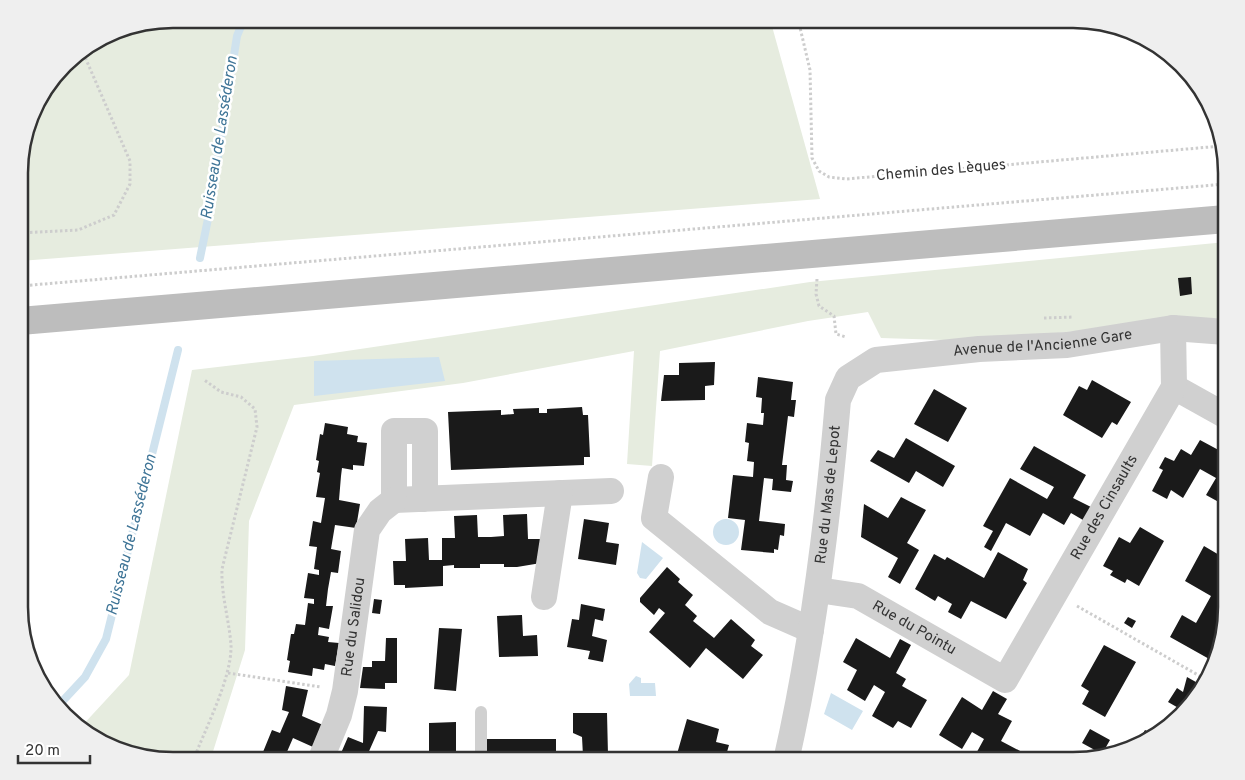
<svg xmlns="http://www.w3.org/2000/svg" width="1245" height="780" viewBox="0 0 1245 780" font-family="Overpass,sans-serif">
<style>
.green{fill:#e6ecdf}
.water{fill:#cfe2ee}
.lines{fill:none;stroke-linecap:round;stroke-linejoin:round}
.stream{stroke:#cfe2ee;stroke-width:8}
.building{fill:#1a1a1a}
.path{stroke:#cdcdcd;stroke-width:3;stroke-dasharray:2.5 2.5;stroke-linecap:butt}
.service{stroke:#d0d0d0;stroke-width:12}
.minor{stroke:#d0d0d0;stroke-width:26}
.secondary{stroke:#bdbdbd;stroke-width:28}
.labels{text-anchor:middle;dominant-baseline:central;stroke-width:5;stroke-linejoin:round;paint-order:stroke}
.street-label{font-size:15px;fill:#333;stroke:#fff}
.water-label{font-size:16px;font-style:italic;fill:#3f7597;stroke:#fff}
.rim{fill:none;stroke:#333;stroke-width:2.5}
</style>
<rect width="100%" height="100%" fill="#fff"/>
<path class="green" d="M173,19H770L820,199L20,261V153L35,104L71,57L114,30Z
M1226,242V318H1160L1088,330L975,341L881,338L868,312L808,321L660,351L652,466L627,464L634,351L463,383L294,405L249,521L245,650L210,761C167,761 113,761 80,728L129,675L192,370L313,356L810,282Z"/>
<path class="water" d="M439,357L445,381L314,396V361Z
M713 532a13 13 0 1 1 26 0a13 13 0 1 1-26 0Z
M642,542L663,558L646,579L640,578L637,573Z
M636,676L641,678V683H655L656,696H630L629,684Z
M831,693L863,711L852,730L824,714Z"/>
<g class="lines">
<path class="stream" d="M200,258L209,214L237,36L244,19
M58,706L85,677L106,639L178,350"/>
</g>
<path class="building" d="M1191,277L1192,294L1180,296L1178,278Z
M715,362L714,385L705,386V400L661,401L664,375H679V363Z
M758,377L793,382L791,400H796L794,417L788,416L782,465H787L786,480L793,481L791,492L772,490L773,479L764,478L759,521L785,524L784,536L780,535L778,550L774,549V553L741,550L745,520L728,518L733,475L753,477L754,462L747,461L749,443L745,442L747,423L763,425L764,413H761L762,398L756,397Z
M1092,380L1131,402L1117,425L1112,422L1102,438L1063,415L1079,386L1087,390Z
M934,389L967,408L948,442L914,424Z
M582,407L583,415H588L590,457H584V465L451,470L448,412L501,410V415L514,414L513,409L539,408V413H547V409Z
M325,423L348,427L347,434L358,436L357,442L367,443L364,466L353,465V470L342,468L341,476L339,500L360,504L356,528L335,525L331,549L341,551L338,573L331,572L328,589L326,606H333L329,629L319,627L318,635L329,637L328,642L339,643L335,666L325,664L324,670L313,668L312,676L288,672L290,661L287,660L291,634H294L296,624L305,625L308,603L314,604V599L304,598L308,573L319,575V570L314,569L317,547L309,546L313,521L321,523L325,498L316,497L320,473L317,472L319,461L316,460L320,434L323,435Z
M906,438L955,466L943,487L916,471L909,483L870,461L878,450L894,458Z
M1200,440L1226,454V506L1206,495L1216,478L1200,469L1183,498L1171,490L1167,499L1152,491L1163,470L1159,468L1165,457L1174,461L1181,449L1191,455Z
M1034,446L1086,475L1073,498L1091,507L1083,520L1071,513L1064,525L1043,513L1030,536L1006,523L991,551L984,547L993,531L983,526L1010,478L1047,499L1054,487L1020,469Z
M901,497L926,510L907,543L919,550L900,584L888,577L898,558L861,537L864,504L888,518Z
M527,514L528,539H540L541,563L517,567H504V564H480V568H454V565L443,566V586L405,588V585H394L393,561H406L405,539L428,538L429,560H442V538H455L454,516L477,515L478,537H491L504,536L503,515Z
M584,519L609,523L606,542L619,544L616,565L578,559Z
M1140,527L1164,541L1139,586L1127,579L1125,583L1110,575L1113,571L1103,566L1119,537L1130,543Z
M1204,546L1226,559V617L1211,660L1170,637L1182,615L1196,623L1211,596L1185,581Z
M998,552L1028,569L1023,580L1027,583L1006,619L971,601L961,619L948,612L952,604L938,596L935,601L915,589L934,554L945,560L947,557L984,578Z
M667,567L680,579L678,582L693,595L685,605L697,616L693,621L714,638L731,619L755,640L751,646L763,655L743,679L706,648L690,668L649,632L665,613L659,608L654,615L640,602V598Z
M374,599L382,600L380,614L372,613Z
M581,604L605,609L603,621L595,619L592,636L607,640L603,662L588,659L590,651L567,647L572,619L579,620Z
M522,615L523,636L537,635L538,656L499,657L497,616Z
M1128,617L1136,621L1132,628L1124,623Z
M439,628L462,629L456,691L434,689Z
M386,638H397V683H385V689L360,688L363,667H372V661H385Z
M856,638L890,658L900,639L911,645L896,673L906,679L902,686L927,700L911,728L898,721L893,728L872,716L885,692L874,685L865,701L847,690L857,670L843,662Z
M1104,645L1136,662L1105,717L1082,704L1089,691L1081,686Z
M1187,677L1203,686L1200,693L1182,710L1168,702L1177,688L1183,692Z
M286,686L308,690L302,716L323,725L313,747L293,738L283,761H255L260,751L263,752L272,730L280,733L289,712L282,710Z
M993,691L1007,699L998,714L1012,721L1001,741L1022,752L1017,761L973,759L984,739L972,732L962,749L939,735L962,697L982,710Z
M364,706L387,707L386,732L378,731L366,758L374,761L338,760L348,737L363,743Z
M573,713H607L608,755L583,756L582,737L573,733Z
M687,719L719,729L716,742L729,745L727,752L749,759V761H675Z
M456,722V761H429V723Z
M1090,729L1110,740L1102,754L1082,743Z
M1145,730L1155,735L1150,741L1136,745Z
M487,739H556V761H487Z
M1057,752L1067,757L1065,761H1052Z"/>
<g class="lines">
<path class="path" d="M798,19L810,70L812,158L819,171L829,177L846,179L1221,146
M20,233L78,230L114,215L130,184V161L82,50
M817,279L816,294L819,306L834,316L836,334L846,337
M20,286L1226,184
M1044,318L1073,317
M1077,606L1205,679
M228,673L321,687
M193,761C205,729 232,678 231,645C229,619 221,595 222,569L257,427L255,409L241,397L221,392L203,379"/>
<path class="service" d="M481,712V761"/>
<g class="minor">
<path d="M1174,387L1226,416"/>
<path d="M661,477L654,518L770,612L811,630"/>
<path d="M425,499V431H394V500L611,491"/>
<path id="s1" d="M818,590L858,596L1005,680L1174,387L1173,328"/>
<path d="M544,597L560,493"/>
<path id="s2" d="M320,761L339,715L345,691L367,530L380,511L394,500"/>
<path id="s3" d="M786,761C813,642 828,521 838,400L848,378L876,360L979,349L1067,345L1173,328L1226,332"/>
</g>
<path class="secondary" d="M20,321L1226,219"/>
</g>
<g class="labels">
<g class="street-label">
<text transform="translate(941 171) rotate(-5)">Chemin des Lèques</text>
<text stroke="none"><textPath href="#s3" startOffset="590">Avenue de l'Ancienne Gare</textPath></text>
<text stroke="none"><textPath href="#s3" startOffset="270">Rue du Mas de Lepot</textPath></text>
<text stroke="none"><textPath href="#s1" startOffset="409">Rue des Cinsaults</textPath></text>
<text stroke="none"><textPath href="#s2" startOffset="139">Rue du Salidou</textPath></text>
<text stroke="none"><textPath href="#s1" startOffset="105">Rue du Pointu</textPath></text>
</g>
<g class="water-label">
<text transform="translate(220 138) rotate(-81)">Ruisseau de Lasséderon</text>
<text transform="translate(132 535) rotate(-76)">Ruisseau de Lasséderon</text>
</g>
</g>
<path d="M0 0H1245V780H0ZM173 28H1073A145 145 0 0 1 1218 173V607A145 145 0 0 1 1073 752H173A145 145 0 0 1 28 607V173A145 145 0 0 1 173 28Z" fill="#efefef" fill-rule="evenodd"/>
<path class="rim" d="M173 28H1073A145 145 0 0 1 1218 173V607A145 145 0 0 1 1073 752H173A145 145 0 0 1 28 607V173A145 145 0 0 1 173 28Z"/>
<path d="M18 755v8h72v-8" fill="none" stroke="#333333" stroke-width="2.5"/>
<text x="25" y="755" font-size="15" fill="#333333" stroke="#ffffff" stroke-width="4" paint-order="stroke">20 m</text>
</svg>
